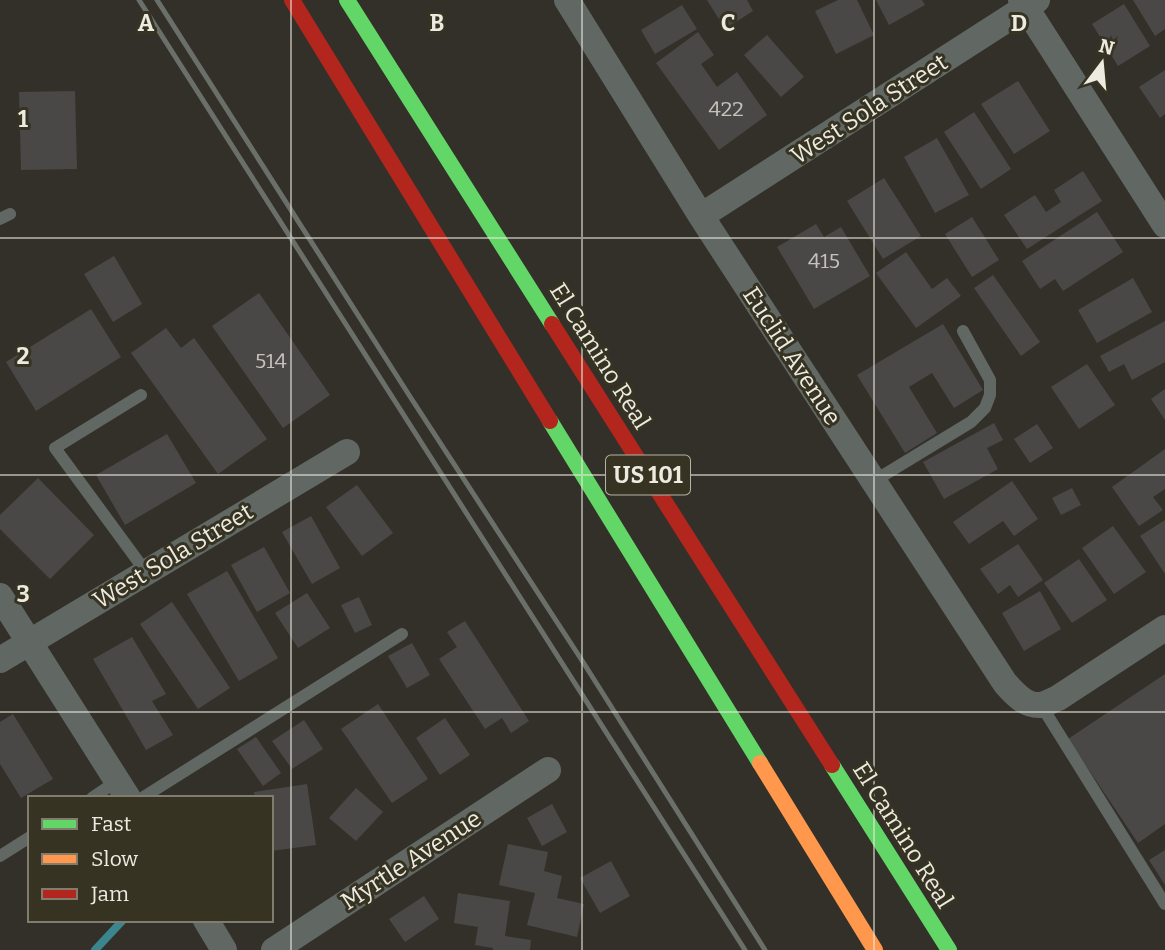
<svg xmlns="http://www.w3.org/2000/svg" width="1165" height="950" viewBox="0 0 1165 950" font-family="Bitter,serif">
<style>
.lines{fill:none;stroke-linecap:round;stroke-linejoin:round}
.stream{stroke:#3b868e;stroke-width:8}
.building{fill:#4a4847}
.lane{stroke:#616864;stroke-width:12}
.street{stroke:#616864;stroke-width:26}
.fast{stroke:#63d668;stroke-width:16}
.slow{stroke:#ff974d;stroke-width:16}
.jam{stroke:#b3261e;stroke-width:16}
.rail{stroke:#6b6f69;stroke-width:5}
.grid{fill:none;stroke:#edebe0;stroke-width:2;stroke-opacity:0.55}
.labels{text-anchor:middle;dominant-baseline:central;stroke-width:6;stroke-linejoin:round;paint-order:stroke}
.number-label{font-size:21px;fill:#c4c2ba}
.shield{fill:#373323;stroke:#b6b4a7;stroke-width:2}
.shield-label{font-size:23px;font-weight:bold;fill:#edebe0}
.street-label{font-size:24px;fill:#edebe0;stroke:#373323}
.grid-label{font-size:23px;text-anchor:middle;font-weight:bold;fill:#edebe0;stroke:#373323;stroke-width:6;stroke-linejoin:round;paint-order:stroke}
</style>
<rect width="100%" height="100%" fill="#323028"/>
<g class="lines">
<path class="stream" d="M95,950L123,920"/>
</g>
<path class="building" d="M707,0H747L753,11L725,29Z
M838,0H857L874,35L836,54L815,11Z
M876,0H922L925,5L889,25Z
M1133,0H1165V29L1155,36Z
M1124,4L1150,46L1118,66L1092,24Z
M682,5L697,29L655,54L641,30Z
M698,32L714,55L701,64L717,87L737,72L767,115L719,150L656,63Z
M767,35L804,77L781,97L744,55Z
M1165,70V114L1160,118L1139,87Z
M1018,81L1050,131L1014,154L981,104Z
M75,91L77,169L21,170L19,92Z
M974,112L1011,169L981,189L944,132Z
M937,138L969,195L935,213L904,157Z
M1083,171L1102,201L1027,249L1004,215L1035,195L1046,212L1061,202L1054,190Z
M884,178L921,236L883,259L847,201Z
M1097,212L1123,252L1063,291L1055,279L1040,289L1022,261Z
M972,217L999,260L972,277L945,234Z
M816,224L824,237L841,227L870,276L814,309L777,247Z
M906,252L932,289L947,278L961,296L916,328L876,273Z
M114,256L142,304L113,322L84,274Z
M993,275L1040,342L1021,356L974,288Z
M1133,278L1152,312L1097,343L1078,310Z
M259,293L330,395L283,428L212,326Z
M91,309L121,357L36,411L6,362Z
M1165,321V362L1132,380L1124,364L1109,372L1100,356Z
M943,324L983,390L954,408L932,373L909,387L937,433L905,453L857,375Z
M166,328L181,348L194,338L267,439L218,474L131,353Z
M1087,364L1115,405L1079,429L1051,387Z
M1165,389V420L1151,399Z
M994,423L1003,440L987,448L998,469L944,499L923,462Z
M1037,424L1053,448L1030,463L1014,439Z
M167,434L196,483L125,525L96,475Z
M1165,449V489L1153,497L1163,510L1139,526L1112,487Z
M38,478L94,535L50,579L0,529V515Z
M1012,481L1038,519L1014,536L1003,521L969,544L953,522Z
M357,485L393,533L362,556L326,507Z
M1072,488L1081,505L1061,515L1052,498Z
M311,516L340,568L312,584L282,532Z
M1165,520V574L1140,536Z
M1113,526L1146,572L1114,594L1082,548Z
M1018,544L1043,580L1018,597L1010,585L998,594L980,569Z
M264,547L290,593L257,612L231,565Z
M1079,559L1107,600L1072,623L1044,583Z
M227,571L278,658L239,681L187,594Z
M1040,591L1061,629L1024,651L1002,613Z
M307,593L330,628L298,648L275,613Z
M359,597L372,625L355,633L341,605Z
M172,602L230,688L198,709L140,624Z
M465,621L529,721L511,733L502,718L485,729L439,659L457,647L447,632Z
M132,637L166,694L152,701L173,735L146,750L93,659Z
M412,643L430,675L407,688L388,656Z
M1165,674V824L1138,843L1068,739Z
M378,704L428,779L392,803L341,729Z
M13,714L53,779L21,798L0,764V722Z
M445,718L470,755L440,775L416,738Z
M304,720L323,749L292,769L272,741Z
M256,737L281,773L263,786L237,749Z
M307,784L316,845L271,851V798H255L254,792Z
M356,788L383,812L356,841L329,818Z
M552,804L567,832L542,846L527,818Z
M508,844L548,852L544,871L562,876L557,898L584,904L577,937L527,925L535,893L499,885Z
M1165,850V885L1149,860Z
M611,861L630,896L600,913L580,878Z
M458,893L510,901L505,936L531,940L530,950H493V948L475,945L478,927L454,923Z
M424,896L439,919L405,942L389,919Z"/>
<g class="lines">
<path class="lane" d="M0,219L10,214
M141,395L55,448L146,572
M874,481L971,422L985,408L990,395V380L963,331
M1041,705L1165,904
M92,798L117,781
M142,798L402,634
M0,856L30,837"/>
<path class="street" d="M567,0L701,216L1005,683C1014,693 1025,706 1040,705C1046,704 1053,700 1058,698L1165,628
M1021,0L1165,225
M701,216L1037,0
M0,596L128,798
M0,660L347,452
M206,920L224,950
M274,950L548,770"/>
<path class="fast" d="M347,0L552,324
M550,421L760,763
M832,765L949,950"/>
<path class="slow" d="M760,763L875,950"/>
<path class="jam" d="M292,0L550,421
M552,324L832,765"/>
<path class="rail" d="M139,0L745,950
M157,0L409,395L583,662L765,950"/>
</g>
<path class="grid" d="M291,0V950M582,0V950M874,0V950M0,238H1165M0,475H1165M0,712H1165"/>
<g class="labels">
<g class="number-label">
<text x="726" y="109">422</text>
<text x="824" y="261">415</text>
<text x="271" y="361">514</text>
</g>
<rect class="shield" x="606" y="455.5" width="84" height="39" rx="5"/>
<g class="shield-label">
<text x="648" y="475">US 101</text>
</g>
<g class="street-label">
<text transform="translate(869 109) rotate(-33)">West Sola Street</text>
<text transform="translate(600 356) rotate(58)">El Camino Real</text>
<text transform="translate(792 356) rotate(57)">Euclid Avenue</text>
<text transform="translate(173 556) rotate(-31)">West Sola Street</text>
<text transform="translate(903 835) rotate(58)">El Camino Real</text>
<text transform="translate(411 860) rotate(-33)">Myrtle Avenue</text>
</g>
</g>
<g class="grid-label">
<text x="146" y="31">A</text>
<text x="437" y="31">B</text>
<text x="728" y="31">C</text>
<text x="1019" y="31">D</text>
<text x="23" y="127">1</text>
<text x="23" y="364">2</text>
<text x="23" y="602">3</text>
</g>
<rect x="28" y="796" width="245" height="126" fill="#373323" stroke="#807d6f" stroke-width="2"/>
<rect x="42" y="819" width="35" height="10" fill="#63d668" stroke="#807d6f" stroke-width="2"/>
<text x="91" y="831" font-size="21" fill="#edebe0">Fast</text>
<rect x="42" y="854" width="35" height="10" fill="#ff974d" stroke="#807d6f" stroke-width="2"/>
<text x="91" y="866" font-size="21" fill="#edebe0">Slow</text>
<rect x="42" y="889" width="35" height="10" fill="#b3261e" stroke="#807d6f" stroke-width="2"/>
<text x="91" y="901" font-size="21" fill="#edebe0">Jam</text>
<g transform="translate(1102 63) rotate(16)" stroke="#373323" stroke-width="5" paint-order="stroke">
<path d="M0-5L12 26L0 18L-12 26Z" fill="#edebe0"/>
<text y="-10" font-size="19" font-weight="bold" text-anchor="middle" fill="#edebe0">N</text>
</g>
</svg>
